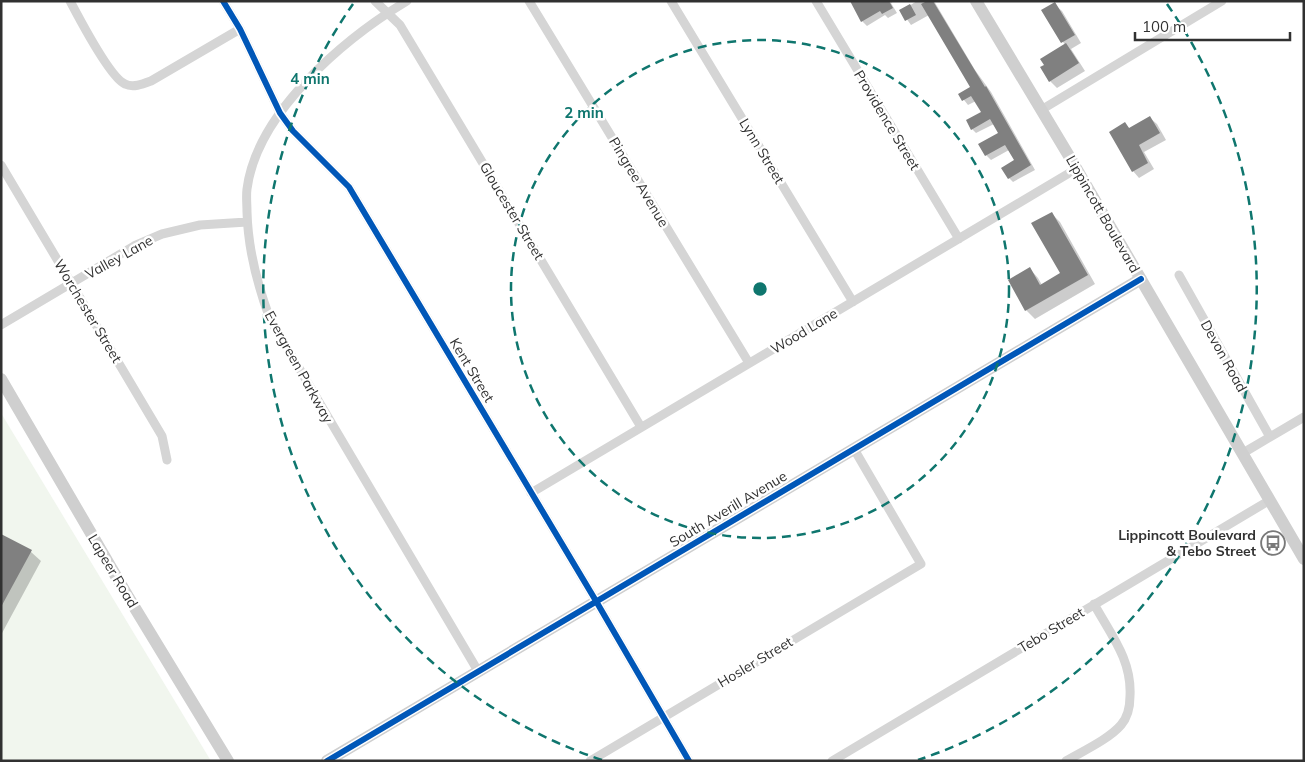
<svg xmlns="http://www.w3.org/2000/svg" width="1305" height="762" viewBox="0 0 1305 762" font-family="Mulish,sans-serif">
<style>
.green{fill:#f1f6ee}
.shadow{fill:#0003}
.building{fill:#808080}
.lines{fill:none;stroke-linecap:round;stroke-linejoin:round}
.street{stroke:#d5d5d5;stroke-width:9}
.secondary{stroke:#cfcfcf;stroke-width:12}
.cycleway-casing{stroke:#fff;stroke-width:9}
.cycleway{stroke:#0057b8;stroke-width:6}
.ring{fill:none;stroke:#0f766e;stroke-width:2.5;stroke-dasharray:9 6}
.labels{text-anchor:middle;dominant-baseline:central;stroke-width:5;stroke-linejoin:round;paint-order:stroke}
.street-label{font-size:14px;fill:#313131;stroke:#fff}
.poi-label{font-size:14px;font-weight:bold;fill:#313131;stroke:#fff;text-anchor:end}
.centre{fill:#0f766e;stroke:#fff;stroke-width:2.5}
.ring-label{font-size:15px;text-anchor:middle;font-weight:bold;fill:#0f766e;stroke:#fff;stroke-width:5;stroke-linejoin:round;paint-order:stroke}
</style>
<rect width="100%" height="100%" fill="#fff"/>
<path class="green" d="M1,413L211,761H1Z"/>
<path class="shadow" d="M851,1H894L891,3L897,13L888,18L885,15L867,26L862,21Z
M917,1H934L975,70L991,92L1035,170L1013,182L1009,178L1016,161L1009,150L991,160L986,155L999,133L994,124L976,133L972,129L983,113L976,101L968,105L960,95L972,87L929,15L911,25L901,11Z
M1054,4L1062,11L1081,43L1071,49L1085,71L1057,88L1050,81L1045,65L1065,45L1043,11Z
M1150,118L1157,124L1166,140L1144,152L1154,169L1139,178L1133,171L1125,124L1130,129Z
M1051,213L1060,222L1095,284L1035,319L1026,310L1030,269L1038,278L1042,285L1061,274Z
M1,535L31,552L41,561L1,635Z"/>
<path class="building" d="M850,1H889L893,8L882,14L880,11L861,22Z
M927,1H933L971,64L985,87L986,86L1031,165L1008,179L1001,168L1014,160L1005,145L985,156L978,144L998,133L990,119L971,130L966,120L981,112L971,96L962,101L958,94L970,87L921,4Z
M1055,2L1075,35L1061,43L1041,10Z
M910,4L916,15L905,21L899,10Z
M1066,43L1079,63L1049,82L1040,67L1044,65L1040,59Z
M1150,116L1160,133L1139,145L1148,163L1132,172L1109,132L1125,122L1129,128Z
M1052,212L1088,275L1025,311L1008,280L1030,267L1040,285L1060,273L1031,223Z
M1,534L32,550L1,607Z"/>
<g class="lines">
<path class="street" d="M70,1C79,18 110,78 125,84C133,88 143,84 151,81L240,29
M223,1L240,29L280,113L293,131L349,187L596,601L689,761
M375,1L400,25L641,427
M407,1C344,39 257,112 247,189C246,196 247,204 247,212C248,249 257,284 270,319L478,671
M529,1L749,363
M671,1L853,302
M816,1L959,239
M1041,110L1222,1
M1,165L162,436L167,460
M1179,275L1270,437
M1,325L134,246L162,234L200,225L247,222
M1243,453L1304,417
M531,493L1076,169
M590,761L921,564L854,449
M832,761L1270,500
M1066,761C1083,751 1109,739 1121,725C1128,717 1130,706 1130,696C1132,660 1111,635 1094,604"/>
<path class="secondary" d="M976,1L1069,156L1304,559
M1,379L127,595L228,761
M327,761L1141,279"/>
<g class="cycleway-casing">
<path id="cycleway" d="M223,1L240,29L280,113L293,131L349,187L596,601L689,761
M327,761L1141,279"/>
</g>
<use href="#cycleway" class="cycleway"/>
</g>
<g class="ring">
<circle cx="760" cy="289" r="249"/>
<path d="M602 760A497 497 0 0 1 353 4M1167 4A497 497 0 0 1 918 760"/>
</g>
<defs>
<g id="bus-ring" transform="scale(1.25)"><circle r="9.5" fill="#fff" stroke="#797979" stroke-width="1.5"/><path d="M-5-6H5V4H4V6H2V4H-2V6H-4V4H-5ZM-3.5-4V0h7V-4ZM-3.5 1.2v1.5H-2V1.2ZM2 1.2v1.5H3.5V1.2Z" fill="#797979"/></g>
</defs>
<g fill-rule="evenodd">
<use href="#bus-ring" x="1273" y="543"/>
</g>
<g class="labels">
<g class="street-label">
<text transform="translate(887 120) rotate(59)">Providence Street</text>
<text transform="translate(762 151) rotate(59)">Lynn Street</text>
<text transform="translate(639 182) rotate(59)">Pingree Avenue</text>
<text transform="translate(512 211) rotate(59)">Gloucester Street</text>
<text transform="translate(1103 214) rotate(60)">Lippincott Boulevard</text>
<text transform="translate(119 257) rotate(-29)">Valley Lane</text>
<text transform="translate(88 311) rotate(59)">Worchester Street</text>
<text transform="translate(804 331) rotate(-31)">Wood Lane</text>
<text transform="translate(1224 356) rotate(61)">Devon Road</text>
<text transform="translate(299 367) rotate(61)">Evergreen Parkway</text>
<text transform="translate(472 370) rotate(59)">Kent Street</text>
<text transform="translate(728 509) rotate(-31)">South Averill Avenue</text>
<text transform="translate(113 571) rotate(59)">Lapeer Road</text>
<text transform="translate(1051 630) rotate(-31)">Tebo Street</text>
<text transform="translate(755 662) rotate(-31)">Hosler Street</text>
</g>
<g class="poi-label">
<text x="1256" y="535">Lippincott Boulevard<tspan x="1256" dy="16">&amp; Tebo Street</tspan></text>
</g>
</g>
<circle cx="760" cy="289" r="8" class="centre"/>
<g class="ring-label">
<text x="310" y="84">4 min</text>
<text x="584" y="118">2 min</text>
</g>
<rect width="1305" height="762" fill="none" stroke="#313131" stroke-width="5"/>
<path d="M1135 32v8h155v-8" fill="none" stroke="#313131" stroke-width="2.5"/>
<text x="1142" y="32" font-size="15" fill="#313131" stroke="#ffffff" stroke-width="4" paint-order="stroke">100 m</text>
</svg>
